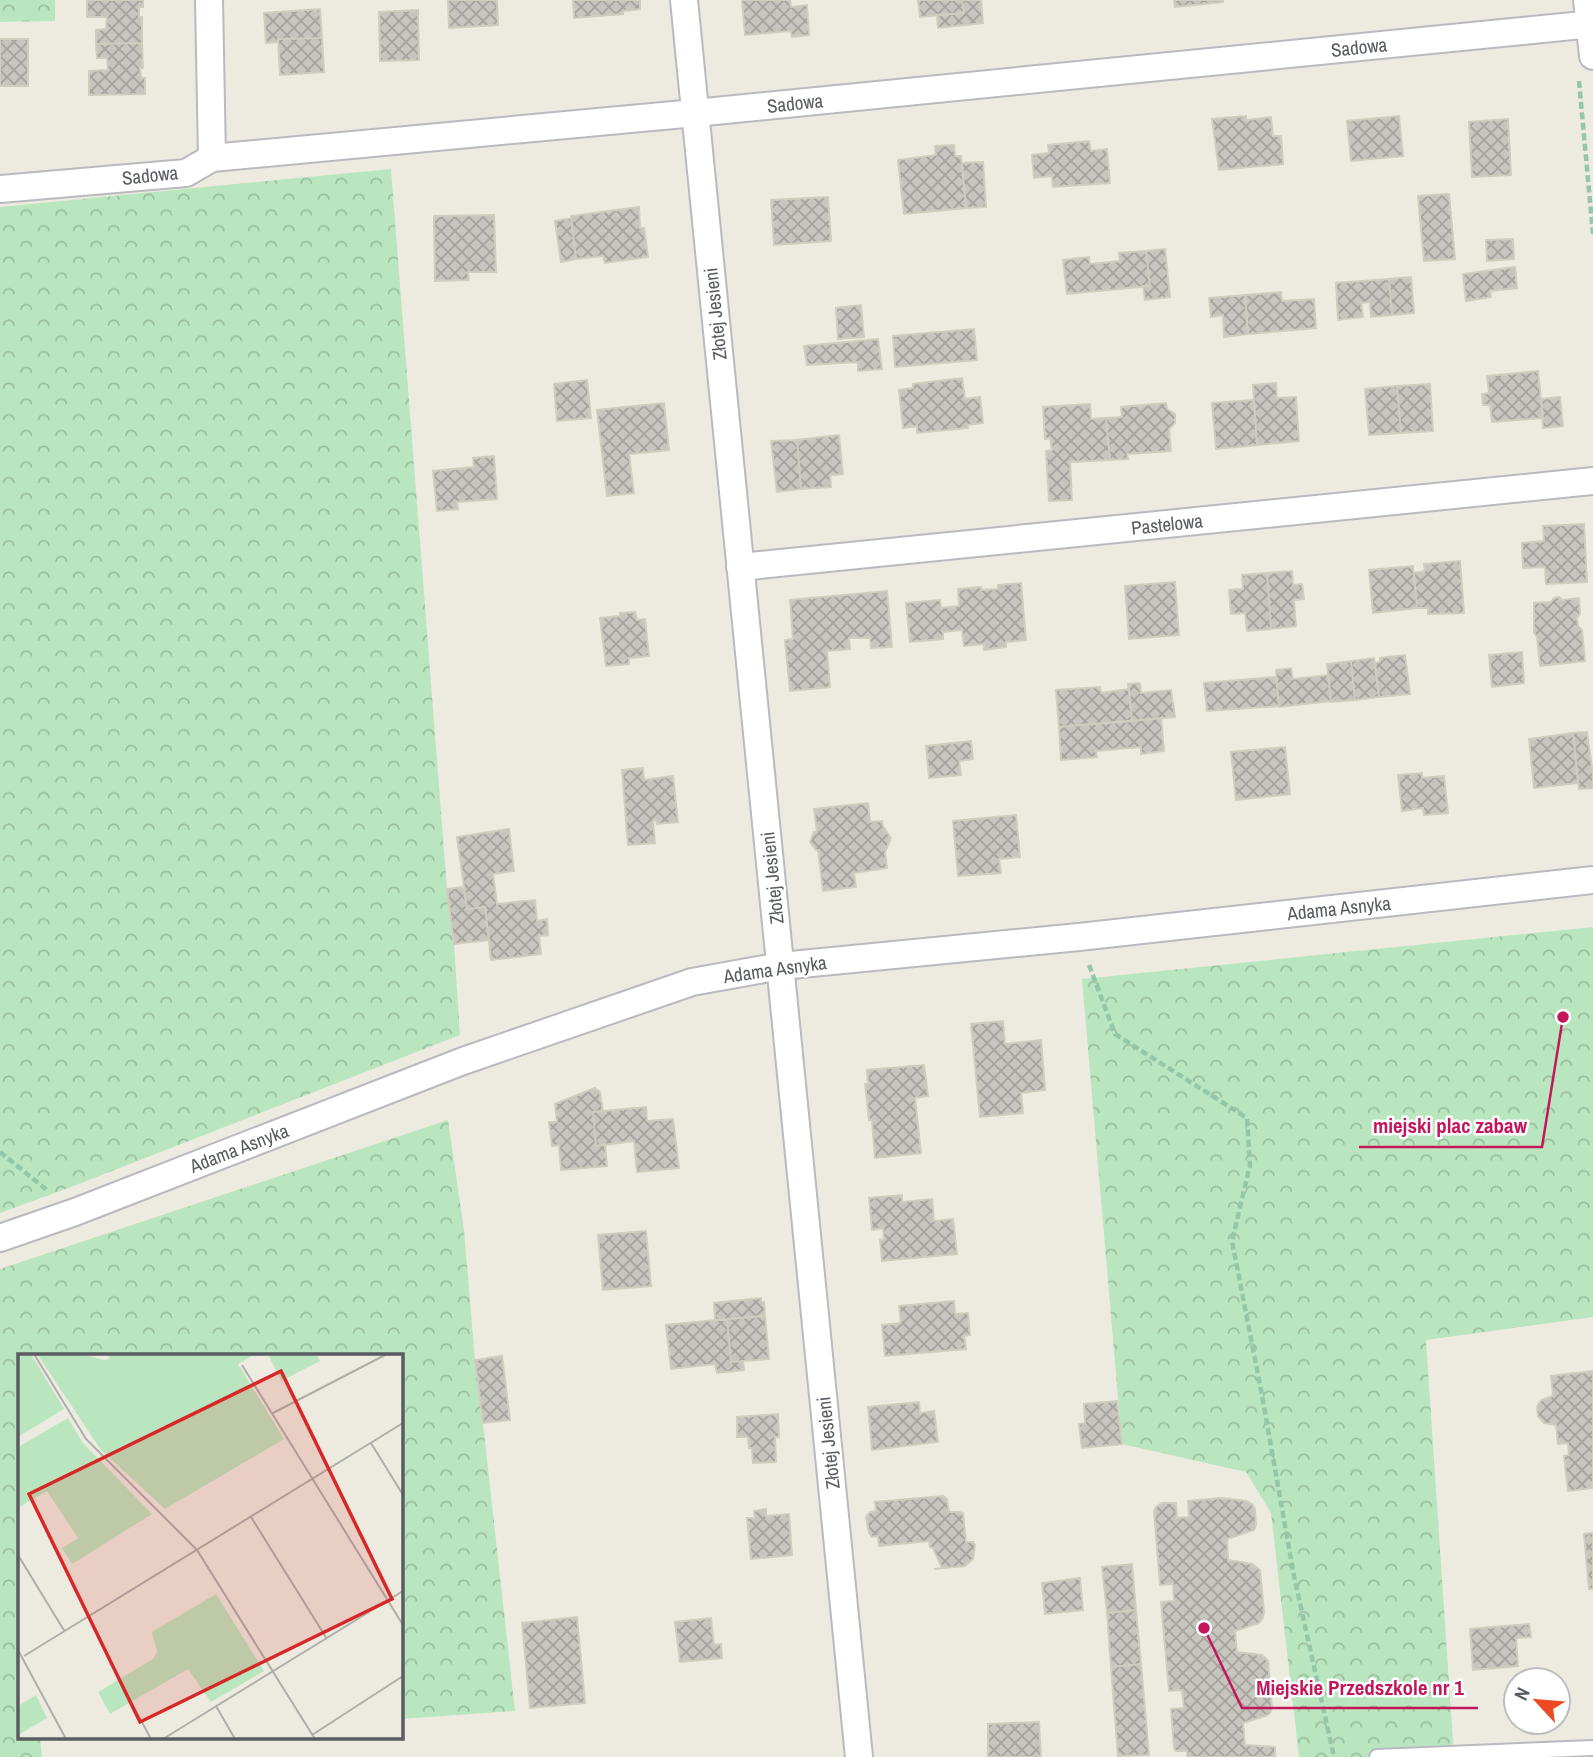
<svg xmlns="http://www.w3.org/2000/svg" width="1593" height="1757" viewBox="0 0 1593 1757" font-family="'Archivo Narrow',sans-serif">
<style>
.forest{fill:url(#forest-crowns)}
.building{fill:url(#building-cross-hatch);stroke:#d1cdbe;stroke-width:2}
.lines{fill:none;stroke-linecap:round;stroke-linejoin:round}
.service-casing{stroke:#b8bac0;stroke-width:18}
.minor-casing{stroke:#b8bac0;stroke-width:30}
.path{stroke:#93c7a8;stroke-width:4.5;stroke-dasharray:7 3.5;stroke-linecap:butt}
.service{stroke:#fff;stroke-width:14}
.minor{stroke:#fff;stroke-width:26}
.labels{text-anchor:middle;dominant-baseline:central;stroke-width:5;stroke-linejoin:round;paint-order:stroke}
.street-label{font-size:19px;fill:#595c62;stroke:#fff}
.inset-road{fill:none;stroke:#aeaeaa;stroke-width:2}
.view{fill:#d62828;fill-opacity:0.15;stroke:#d62828;stroke-width:3.5}
.inset-edge{fill:none;stroke:#595c62;stroke-width:3.5}
.leader{fill:none;stroke:#c2185b;stroke-width:2.5}
.callout-dot{fill:#c2185b;stroke:#fff;stroke-width:2.5}
.callout-label{font-size:21px;text-anchor:middle;font-weight:bold;fill:#c2185b;stroke:#fff;stroke-width:5;stroke-linejoin:round;paint-order:stroke}
</style>
<defs>
<pattern id="forest-crowns" width="20" height="18" patternUnits="userSpaceOnUse" patternTransform="scale(1.75)"><rect width="20" height="18" fill="#bae6bf"/><path d="M2 6a3 3 0 1 1 6 0M12 15a3 3 0 1 1 6 0" fill="none" stroke="#9abe9f"/></pattern>
<pattern id="building-cross-hatch" width="8" height="8" patternUnits="userSpaceOnUse" patternTransform="scale(1.75)"><rect width="8" height="8" fill="#c7c5bd"/><path d="M0 0l8 8M0 8l8-8" fill="none" stroke="#a5a39d"/></pattern>
</defs>
<rect width="100%" height="100%" fill="#edebe0"/>
<path class="forest" d="M0,0H55V21L0,22Z
M391,169L447,889L454,944L460,1035L71,1187L0,1213V207Z
M1593,927V1317L1426,1340L1454,1757H1299L1271,1513L1246,1472L1122,1444L1082,979Z
M448,1120L464,1230L475,1360L483,1423L515,1711L401,1719V1356H19V1738H40L42,1757H0V1269Z"/>
<path class="building" d="M87,0H143V7H139V17H142V43L96,44V30L106,29L107,17H87Z
M448,0H497L498,25L449,28Z
M573,0H640V9L623,11V14L574,18Z
M742,0H790L791,7L807,5L809,35L792,37L791,31L745,35Z
M918,0H962L964,13L920,17Z
M962,0H981L983,23L938,28L937,15L964,13Z
M1174,0H1223V2L1175,7Z
M320,9L322,38L278,39V42L266,43L264,13Z
M418,10L419,60L380,61L379,12Z
M322,38L324,72L280,75L278,39Z
M0,39H28V86H0Z
M142,43L143,68H140L141,78H145V94L89,95V71L108,70L107,58H97L96,44Z
M1246,116V120L1271,117L1273,136H1281L1283,164L1219,170L1212,119Z
M1399,116L1403,156L1351,161L1347,121Z
M1508,119L1511,175L1472,177L1469,122Z
M1089,141L1091,151L1107,149L1110,183L1053,187L1052,176L1034,178L1032,155L1049,153L1048,145Z
M954,145L955,156H961L966,208L904,214L898,160L936,155L935,146Z
M983,162L986,207L966,208L962,163Z
M1449,194L1455,259L1424,261L1418,196Z
M828,197L831,241L774,245L771,200Z
M639,207L640,228H644L648,257L605,263L603,256L576,259L571,216Z
M494,215L496,272H468L469,280L435,281L434,216Z
M571,218L576,259L561,262L555,221Z
M1513,239L1514,259L1487,261L1486,240Z
M1165,249L1170,297L1145,300L1143,286H1150L1146,251Z
M1146,251L1150,286L1067,294L1063,260L1089,257L1090,264L1120,261L1119,253Z
M1515,267L1517,288L1490,291L1491,297L1466,301L1463,274Z
M1411,277L1414,313L1392,315L1389,279Z
M1389,279L1392,315L1371,317L1370,302L1361,303L1363,317L1338,320L1336,283Z
M1281,292L1282,301L1314,299L1316,328L1248,334L1245,295Z
M1245,295L1248,334L1224,337L1223,315L1211,317L1209,298Z
M861,305L864,337L838,339L836,308Z
M974,329L977,360L895,367L893,336Z
M878,339L882,369L858,371V362L807,365L804,346Z
M1538,371L1543,418L1492,422L1490,405H1483L1482,394L1489,393L1487,376Z
M962,378L965,399L980,397L983,423L967,425L968,428L917,433V426L903,428L899,390L913,388V384Z
M587,380L591,418L557,421L554,384Z
M1276,383L1277,398L1296,397L1299,441L1257,445L1253,385Z
M1430,384L1433,431L1401,433L1397,386Z
M1397,386L1401,433L1369,435L1365,389Z
M1560,397L1563,426L1543,428L1541,399Z
M1254,400L1257,445L1216,449L1212,403Z
M664,403L669,450L629,454L634,493L607,496L597,410Z
M1166,403L1167,409L1175,414V423L1169,429L1171,451L1127,454L1128,459L1110,460L1106,418L1122,417L1121,407Z
M1090,404L1091,419L1106,418L1110,460L1070,462L1072,500L1049,501L1046,451L1052,450L1050,438L1045,439L1043,407Z
M839,435L843,474L830,475L831,487L801,489L797,440Z
M797,440L801,489L777,492L771,441Z
M494,456L497,499L457,502L458,509L437,511L433,471L474,467L473,458Z
M1584,524L1587,582L1546,584L1545,567L1523,568L1522,543L1544,541L1543,526Z
M1460,561L1464,613L1428,614V608H1417L1414,573L1425,571L1424,564Z
M1413,566L1417,608L1373,613L1369,570Z
M1292,571L1293,585L1302,584L1304,599L1294,600L1296,626L1271,629L1267,573Z
M1267,573L1271,629L1247,631L1245,613L1231,614L1229,590L1243,589L1242,575Z
M1175,582L1179,635L1129,639L1125,586Z
M1021,583L1026,640L1006,642V647L984,650V644L964,646L962,630L943,632V639L910,642L906,603L940,600L941,608L959,606L958,589L981,587V590L998,589V585Z
M887,591L892,647L871,648L870,638H849L850,649L827,651L830,687L790,691L785,640L793,639L790,600Z
M1559,597L1562,600L1579,598L1580,614L1577,618L1578,626L1582,630L1585,661L1540,666L1537,637L1534,633V603L1551,602L1554,598Z
M635,612L637,620L645,619L649,656L629,658V664L606,666L600,618L620,616V613Z
M1522,652L1524,683L1492,687L1489,655Z
M1405,655L1410,694L1379,697L1375,663L1380,662V658Z
M1374,658L1379,697L1355,700L1351,661Z
M1351,661L1355,700L1331,702L1327,664Z
M1291,668L1293,679L1328,675L1331,701L1279,707L1276,670Z
M1276,677L1279,706L1207,711L1204,683Z
M1140,683L1141,693L1171,690L1175,717L1132,721L1128,684Z
M1100,687L1101,693L1129,689L1132,721L1059,727L1056,690Z
M1161,718L1164,751L1141,754V747L1096,751L1097,757L1061,760L1059,727Z
M1587,732L1593,775V788L1579,789L1573,733Z
M1573,733L1578,783L1534,788L1529,739Z
M971,741L973,759L959,761L961,775L929,778L926,746Z
M1285,747L1290,794L1236,800L1231,752Z
M643,768L644,780L673,776L678,822L657,824L656,820H653L655,843L628,845L622,770Z
M1422,773V778L1444,776L1448,813L1424,815L1423,808L1402,811L1398,775Z
M868,803L870,822L882,821L883,826L891,838L885,852L887,868L854,873L856,887L823,891L818,850H816L810,842L814,832H817L814,809Z
M1016,815L1020,857L999,859L1001,873L958,876L953,821Z
M509,829L514,871L493,874L497,904L535,900L537,921L547,919L548,935L539,936L541,954L491,960L485,907L467,909L457,837Z
M463,887L467,909L485,907L489,940L454,944L447,889Z
M1003,1021L1005,1044L1041,1040L1045,1090L1021,1093L1023,1113L980,1117L971,1024Z
M924,1065L928,1096L915,1098L921,1153L875,1158L872,1120H869L865,1084H868L867,1070Z
M595,1088L600,1092L603,1111L593,1112L596,1146L605,1144L607,1166L561,1170L559,1145L552,1146L549,1122H557L555,1104Z
M646,1107L647,1121L673,1119L679,1168L637,1172L634,1141L596,1146L593,1112Z
M902,1195V1202L932,1199L934,1221L953,1219L957,1254L882,1261L880,1240L884,1239L883,1228L872,1230L869,1198Z
M646,1231L651,1286L603,1290L598,1235Z
M761,1298V1302H764L765,1316L715,1320L714,1303Z
M954,1301L955,1314L968,1313L970,1335L964,1336L966,1349L885,1356L882,1325L901,1323L899,1306Z
M765,1316L769,1359L731,1362L727,1319Z
M727,1319L731,1362L743,1361L744,1370L717,1373L715,1364L671,1369L666,1325Z
M502,1356L510,1420L483,1423L475,1360Z
M1593,1371V1488L1568,1491L1564,1456L1569,1455L1568,1443L1558,1444L1556,1425L1544,1423L1538,1416L1537,1407L1541,1400L1553,1396L1551,1376Z
M1117,1401L1122,1444L1082,1448L1079,1424L1085,1423L1084,1404Z
M919,1402L920,1413L934,1411L938,1442L872,1450L868,1407Z
M778,1414L779,1437H775L776,1462L753,1463L752,1448H749L748,1437H737V1417Z
M943,1496L947,1499L949,1512H959L963,1513L966,1542H973L975,1545L973,1559L965,1566L934,1569L942,1568L933,1548L930,1547L929,1541L879,1546L878,1536L872,1537L869,1533L866,1517L870,1512L876,1511L875,1502Z
M1222,1498L1246,1501L1252,1504L1255,1509L1256,1525L1254,1530L1227,1539L1228,1560L1252,1564L1260,1570L1264,1612L1263,1618L1259,1623L1235,1631L1237,1652L1262,1655L1268,1661L1272,1709L1269,1714L1265,1716L1243,1723L1245,1745L1275,1747V1757H1187V1751H1176L1174,1748L1171,1709L1184,1708L1182,1690L1169,1691L1161,1602L1174,1601L1173,1584L1160,1585L1154,1511L1156,1507L1162,1503H1176L1177,1518L1189,1517L1188,1501Z
M766,1509V1516L789,1514L792,1555L751,1559L747,1518H755L754,1511Z
M1593,1533V1589H1589L1584,1534Z
M1132,1564L1136,1610L1107,1613L1102,1567Z
M1080,1578L1083,1610L1045,1614L1042,1583Z
M1136,1610L1141,1664L1111,1667L1107,1613Z
M577,1617L585,1703L530,1708L522,1623Z
M711,1618L714,1645L721,1644L722,1658L680,1662L675,1622Z
M1529,1624L1531,1637L1516,1638L1518,1666L1473,1670L1470,1629Z
M1141,1664L1149,1755L1118,1756L1111,1667Z
M1039,1722L1041,1757H988V1724Z"/>
<g class="lines">
<g class="service-casing">
<path id="service" d="M1377,1757L1593,1748"/>
</g>
<g class="minor-casing">
<path id="minor" d="M209,0L212,158
M684,0L859,1757
M1587,0L1593,56
M0,189L186,173L212,158L695,113L1593,24
M740,567L1593,481
M0,1238L75,1212L463,1061L692,982L781,966L1079,937L1593,880"/>
</g>
<path class="path" d="M1579,81L1593,234
M1089,965L1115,1034L1247,1118L1250,1165L1232,1241L1261,1390L1294,1576L1334,1757
M0,1152L47,1190"/>
<use href="#service" class="service"/>
<use href="#minor" class="minor"/>
</g>
<g class="labels">
<g class="street-label">
<text transform="translate(1359 47) rotate(-6)">Sadowa</text>
<text transform="translate(795 103) rotate(-6)">Sadowa</text>
<text transform="translate(150 175) rotate(-6)">Sadowa</text>
<text transform="translate(715 314) rotate(-96)">Złotej Jesieni</text>
<text transform="translate(1167 524) rotate(-6)">Pastelowa</text>
<text transform="translate(772 878) rotate(-96)">Złotej Jesieni</text>
<text transform="translate(1339 908) rotate(-6)">Adama Asnyka</text>
<text transform="translate(775 969) rotate(-8)">Adama Asnyka</text>
<text transform="translate(239 1148) rotate(-21)">Adama Asnyka</text>
<text transform="translate(828 1443) rotate(-96)">Złotej Jesieni</text>
</g>
</g>
<g transform="translate(18 1354)">
<rect width="385" height="385" fill="#edebe0"/>
<path d="M0,0H13L46,55L0,83ZM19,0H63L86,6L92,5L89,0H237L220,10L266,85L147,155L83,96ZM250,0H298L302,7L263,27ZM50,64L65,89L134,160L54,210L44,194L60,184L29,137L0,154V93ZM198,240L246,317L193,348L170,315L92,360L80,338L135,305L139,298L134,278ZM18,341L29,364L0,381V352Z" fill="#bae6bf"/>
<path class="inset-road" d="M16,0L68,85L179,196L297,385M224,11L385,271M255,59L369,0M353,89L385,141M233,163L309,285M0,201L47,278M0,296L48,385M6,302L385,69M104,331L133,385M198,352L217,385M294,381L385,322M145,385L385,237"/>
<path class="view" d="M263,17L374,245L122,368L11,140Z"/>
<rect width="385" height="385" class="inset-edge"/>
</g>
<path class="leader" d="M1563 1017L1542 1147H1359M1204 1628L1242 1708H1478"/>
<g class="callout-dot">
<circle cx="1563" cy="1017" r="7"/>
<circle cx="1204" cy="1628" r="7"/>
</g>
<g class="callout-label">
<text x="1450" y="1133">miejski plac zabaw</text>
<text x="1360" y="1695">Miejskie Przedszkole nr 1</text>
</g>
<g transform="translate(1537 1701) rotate(296)"><circle r="33" fill="#ffffff" stroke="#bdbec0" stroke-width="2"/>
<path d="M0-5L12 26L0 18L-12 26Z" fill="#ef4923"/>
<text y="-10" font-size="19" font-weight="bold" text-anchor="middle" fill="#595c62">N</text>
</g>
</svg>
